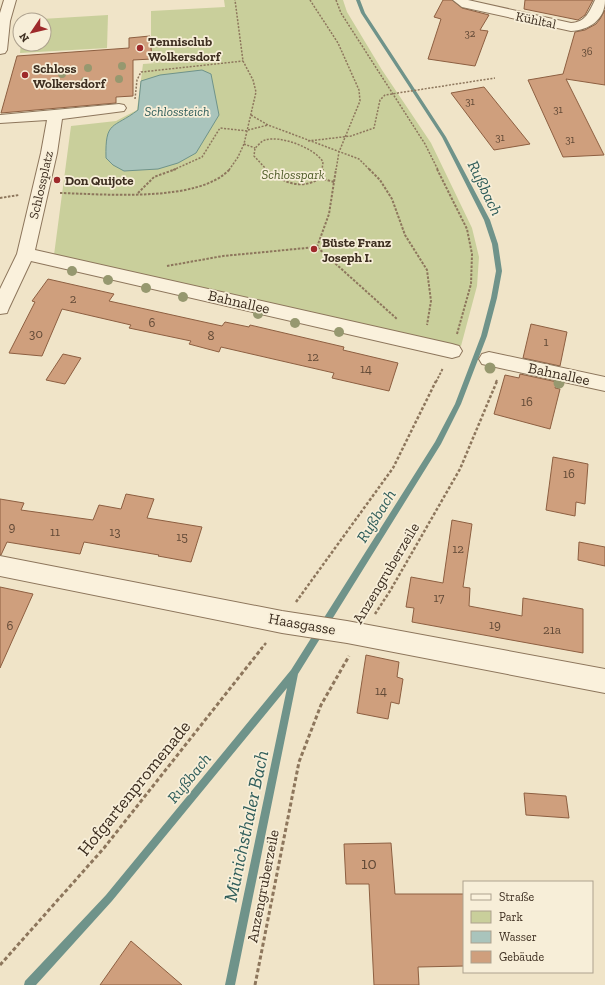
<svg xmlns="http://www.w3.org/2000/svg" width="605" height="985" viewBox="0 0 605 985" font-family="'Zilla Slab',serif">
<style>
.green{fill:#c9cf9b}
.water{fill:#a9c4bc;stroke:#6f938a}
.lines{fill:none;stroke-linecap:round;stroke-linejoin:round}
.stream{fill:#6f938a;fill-rule:evenodd}
.building{fill:#cf9f7d;stroke:#8d5f41}
.minor-casing{stroke:#8d765c;stroke-width:2}
.path-far3{stroke:#8d765c;stroke-width:1.5;stroke-dasharray:2 1.5;stroke-linecap:butt}
.path-far2{stroke:#8d765c;stroke-width:2;stroke-dasharray:2.5 1.5;stroke-linecap:butt}
.path-far1{stroke:#8d765c;stroke-width:2.5;stroke-dasharray:3 2;stroke-linecap:butt}
.path{stroke:#8d765c;stroke-width:3;stroke-dasharray:4 2.5;stroke-linecap:butt}
.minor{fill:#faf1dc;fill-rule:evenodd}
.tree{fill:#96986f}
.poi-dot{fill:#9e2a2b;stroke:#f7eed8;stroke-width:1.5}
.labels{text-anchor:middle;dominant-baseline:central;stroke-width:3.5;stroke-linejoin:round;paint-order:stroke}
.far-number-label{font-size:11px;fill:#624a37}
.far-street-label{font-size:13px;fill:#3d2e20;stroke:#f7eed8}
.far-poi-label{font-size:13px;font-weight:bold;fill:#3d2e20;stroke:#f7eed8;text-anchor:start}
.far-water-label{font-size:13px;font-style:italic;fill:#2f5d5a;stroke:#f7eed8}
.far-park-label{font-size:13px;font-style:italic;fill:#4d5a26;stroke:#f7eed8}
.number-label{font-size:13px;fill:#624a37}
.street-label{font-size:15px;fill:#3d2e20;stroke:#f7eed8}
.water-label{font-size:16px;font-style:italic;fill:#2f5d5a;stroke:#f7eed8}
.near-number-label{font-size:16px;fill:#624a37}
.near-street-label{font-size:18px;fill:#3d2e20;stroke:#f7eed8}
.near-water-label{font-size:19px;font-style:italic;fill:#2f5d5a;stroke:#f7eed8}
</style>
<rect width="100%" height="100%" fill="#f0e4c8"/>
<path class="green" d="M224,0H343L347,12L382,70L431,143L472,228L479,257L477,286L461,346L54,255L71,126L116,121L137,110L143,64L185,61L151,63V11L225,7Z
M108,15L107,48L20,53L21,44H44V20H25Z"/>
<path class="water" d="M202,70L211,74L219,115L196,153L178,163L158,169L124,171L113,165L106,158C105,120 113,129 138,110L141,81L160,75Z"/>
<g class="lines">
<path class="stream" d="M356,0H360L365,13L446,137L490,220L498,244L502,271L497,298L487,336L461,404L441,444L298,674L235,985H225L287,688L112,901L36,985H24L25,981L106,895L291,670L435,442L455,404L481,336L491,298L496,271L492,244L484,220L442,137L361,13Z"/>
</g>
<path class="building" d="M443,0H452L462,8L489,15L480,30L488,31L475,66L428,59L441,19L434,17Z
M525,0H593L585,15L578,20L524,9Z
M605,10V85L566,79L604,155L563,157L528,80L563,74L575,32L585,30L596,24L600,19Z
M150,36L152,59L133,60V96L116,97V103L1,113L17,56L129,48V38Z
M484,87L530,144L494,150L451,93Z
M48,279L114,294L109,301L222,326L225,322L249,327L250,325L344,347L343,350L398,363L389,391L332,378L334,373L221,347L219,352L189,344L191,341L129,328L131,325L62,309L42,356L9,353L35,302L32,301Z
M531,324L567,332L560,366L523,358Z
M63,354L81,358L65,384L46,380Z
M520,374L557,382L555,388L560,389L550,429L494,414L505,375L519,378Z
M553,457L588,464L585,504L576,502L575,516L546,510Z
M126,494L154,499L147,518L202,527L191,562L158,556L159,555L84,542L80,554L7,542L1,555H0V499L24,503L21,510L93,520L99,505L121,509Z
M452,520L472,524L463,587L470,588L469,606L522,616L523,598L583,609V653L412,622L414,608L406,607L411,577L443,583Z
M579,542L605,547V566L578,560Z
M0,587L33,594L0,668Z
M366,655L399,662L397,677L403,679L399,704L391,702L388,719L357,713Z
M524,793L566,796L569,818L526,815Z
M391,843L395,894H464V966L418,967L419,985H374L369,884H346L344,844Z
M131,941L182,985H100Z"/>
<g class="lines">
<g class="minor-casing">
<path id="minor" d="M4,0H16L10,21L7,50L5,53L0,54V13Z
M453,0H468L571,23C586,22 589,12 595,0H605C605,20 589,30 571,31L462,7Z
M119,104L124,105L126,108L124,111L62,119L57,153L35,250L452,344L459,346L462,351L459,356L452,358L31,261L9,308L7,313L0,314V289L17,254L41,153L47,120L0,123V115Z
M489,352L605,377V391L482,364L479,359L482,354Z
M0,556L282,611L347,621L605,669V693L347,643L282,633L0,576Z"/>
</g>
<path class="path-far3" d="M310,0L338,43L359,90L360,101L339,152L336,170
M336,0L341,13L425,144L438,170
M135,99L137,80L141,72L243,61
M251,115L268,125L359,159L370,170
M248,130L268,125
M308,141L351,136L374,128L380,100L385,95L495,78
M244,144L255,148
M173,170L202,157L220,128L248,131
M229,170L238,157L244,144L256,92L253,80L243,61L235,0
M267,170L254,156L255,148C258,146 261,141 265,140C280,135 315,148 323,162L322,170"/>
<path class="path-far2" d="M266,169C282,182 301,191 320,178L323,169
M369,169L380,180L392,199L405,235L427,270L431,301L427,325
M437,169L467,229L472,254L471,284L457,334
M320,178L334,182
M60,193C104,194 199,203 230,169
M138,193L154,177L176,169
M0,198L19,195
M317,247L329,214L336,169
M167,266L223,256L317,247L397,319
M436,382L443,368
M496,382L497,380"/>
<path class="path-far1" d="M296,602L393,468L436,381
M375,614L390,591L460,469L497,381
M261,649L266,643"/>
<path class="path" d="M0,965L104,848L262,648
M255,985L299,762L321,705L349,656"/>
<use href="#minor" class="minor"/>
</g>
<g class="tree">
<circle cx="122" cy="66" r="4"/>
<circle cx="88" cy="68" r="4"/>
<circle cx="62" cy="74" r="4"/>
<circle cx="119" cy="79" r="4"/>
<circle cx="85" cy="81" r="4"/>
<circle cx="72" cy="271" r="5"/>
<circle cx="108" cy="280" r="5"/>
<circle cx="146" cy="288" r="5"/>
<circle cx="183" cy="297" r="5"/>
<circle cx="258" cy="314" r="5"/>
<circle cx="295" cy="323" r="5"/>
<circle cx="339" cy="332" r="5"/>
<circle cx="490" cy="368" r="5.5"/>
<circle cx="559" cy="383" r="5.5"/>
</g>
<g class="poi-dot">
<circle cx="140" cy="48" r="4"/>
<circle cx="25" cy="75" r="4"/>
<circle cx="57" cy="180" r="4"/>
<circle cx="314" cy="249" r="4"/>
</g>
<g class="labels">
<g class="far-number-label">
<text x="470" y="33">32</text>
<text x="587" y="51">36</text>
<text x="470" y="101">31</text>
<text x="558" y="109">31</text>
<text x="500" y="137">31</text>
<text x="570" y="139">31</text>
</g>
<g class="far-street-label">
<text transform="translate(536 20) rotate(12)">Kühltal</text>
<text transform="translate(41 185) rotate(-77)">Schlossplatz</text>
</g>
<g class="far-poi-label">
<text x="148" y="41">Tennisclub<tspan x="148" dy="15">Wolkersdorf</tspan></text>
<text x="33" y="68">Schloss<tspan x="33" dy="15">Wolkersdorf</tspan></text>
<text x="65" y="180">Don Quijote</text>
<text x="322" y="242">Büste Franz<tspan x="322" dy="15">Joseph I.</tspan></text>
</g>
<g class="far-water-label">
<text x="177" y="111">Schlossteich</text>
</g>
<g class="far-park-label">
<text x="293" y="174">Schlosspark</text>
</g>
<g class="number-label">
<text x="73" y="298">2</text>
<text x="152" y="322">6</text>
<text x="36" y="333">30</text>
<text x="211" y="335">8</text>
<text x="546" y="341">1</text>
<text x="313" y="356">12</text>
<text x="366" y="368">14</text>
<text x="527" y="401">16</text>
<text x="569" y="473">16</text>
<text x="12" y="526">9</text>
<text x="55" y="531">11</text>
<text x="115" y="531">13</text>
<text x="182" y="536">15</text>
<text x="458" y="548">12</text>
<text x="439" y="597">17</text>
<text x="495" y="624">19</text>
<text x="10" y="625">6</text>
<text x="552" y="629">21a</text>
<text x="381" y="690">14</text>
</g>
<g class="street-label">
<text transform="translate(239 302) rotate(13)">Bahnallee</text>
<text transform="translate(559 374) rotate(12)">Bahnallee</text>
<text transform="translate(386 573) rotate(-59)">Anzengruberzeile</text>
<text transform="translate(302 624) rotate(10)">Haasgasse</text>
<text transform="translate(263 886) rotate(-79)">Anzengruberzeile</text>
</g>
<g class="water-label">
<text transform="translate(485 188) rotate(64)">Rußbach</text>
<text transform="translate(376 516) rotate(-58)">Rußbach</text>
<text transform="translate(189 778) rotate(-51)">Rußbach</text>
</g>
<g class="near-number-label">
<text x="369" y="863">10</text>
</g>
<g class="near-street-label">
<text transform="translate(134 788) rotate(-51)">Hofgartenpromenade</text>
</g>
<g class="near-water-label">
<text transform="translate(246 826) rotate(-78)">Münichsthaler Bach</text>
</g>
</g>
<rect x="463" y="881" width="130" height="92" fill="#f7eed8" stroke="#ada18e"/>
<rect x="471" y="894" width="20" height="6" fill="#faf1dc" stroke="#ada18e"/>
<text x="499" y="901" font-size="12" fill="#3d2e20">Straße</text>
<rect x="471" y="911" width="20" height="12" fill="#c9cf9b" stroke="#ada18e"/>
<text x="499" y="921" font-size="12" fill="#3d2e20">Park</text>
<rect x="471" y="931" width="20" height="12" fill="#a9c4bc" stroke="#ada18e"/>
<text x="499" y="941" font-size="12" fill="#3d2e20">Wasser</text>
<rect x="471" y="951" width="20" height="12" fill="#cf9f7d" stroke="#ada18e"/>
<text x="499" y="961" font-size="12" fill="#3d2e20">Gebäude</text>
<g transform="translate(32 32) rotate(235)"><circle r="19" fill="#f7eed8" stroke="#ada18e"/>
<path d="M0-3L7 15L0 10L-7 15Z" fill="#9e2a2b"/>
<text y="-6" font-size="11" font-weight="bold" text-anchor="middle" fill="#3d2e20">N</text>
</g>
</svg>
